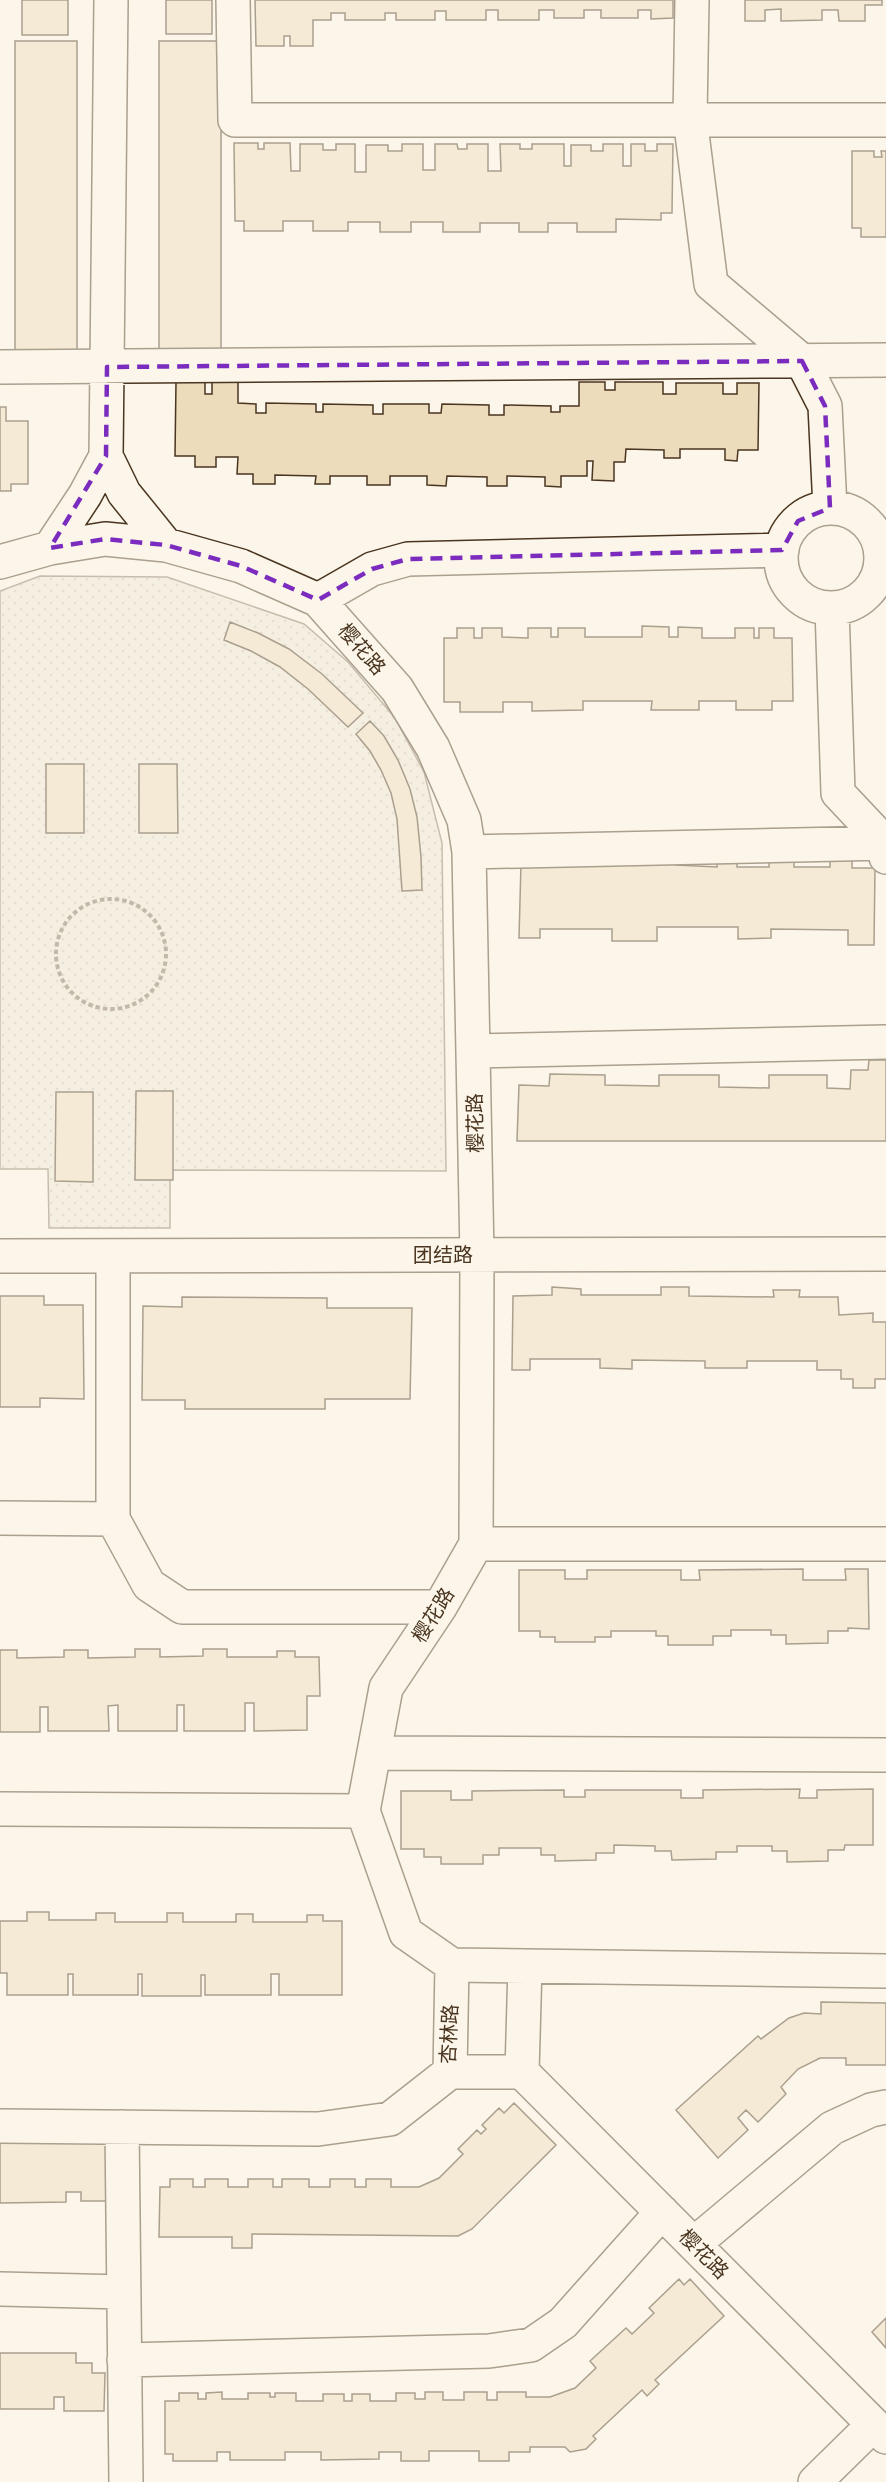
<svg xmlns="http://www.w3.org/2000/svg" width="886" height="2482" viewBox="0 0 886 2482" font-family="Cabin,'Noto Sans SC',sans-serif">
<style>
.park{fill:url(#park-dots);stroke:#887966;stroke-width:1.5}
.building{fill:#ecdcbc;stroke:#4a3520;stroke-width:1.5}
.lines{fill:none;stroke-linecap:round;stroke-linejoin:round}
.street-casing{stroke:#4a3520;stroke-width:36}
.path{stroke:#7f6f5c;stroke-width:4;stroke-dasharray:4.5 3;stroke-linecap:butt}
.street{stroke:#fbf6e9;stroke-width:33}
.marked{fill:none;stroke:#7b2cbf;stroke-width:4.5;stroke-dasharray:12 8;stroke-linejoin:round}
.labels{text-anchor:middle;dominant-baseline:central;stroke-width:4.5;stroke-linejoin:round;paint-order:stroke}
.street-label{font-size:20px;fill:#4a3520;stroke:#fbf6e9}
</style>
<defs>
<pattern id="park-dots" width="8" height="8" patternUnits="userSpaceOnUse" patternTransform="scale(1.5)"><rect width="8" height="8" fill="#ede6d9"/><path d="M2 2h.1M6 6h.1" fill="none" stroke="#cdc6ba" stroke-width="1.8" stroke-linecap="round"/></pattern>
</defs>
<rect width="100%" height="100%" fill="#fbf6e9"/>
<path class="park" d="M40,576L167,577L304,624L348,662L395,718L424,772L442,843L446,1171L170,1170V1228H49L48,1169H0V591Z"/>
<path class="building" d="M22,0H68V35H22Z
M166,0H212V34H166Z
M255,0H673V18L651,19V10H638V18H601V10H584V18H554V10H539V20H498V10H486V20H446V11H435V20H396V13H385V20H345V13H331V20H313V46H290V36H284V46H256Z
M745,0H882V5H865V21H839L838,10H822V20L781,21V9L765,10V21H745Z
M15,41H77V357H15Z
M159,41H221V356H159Z
M234,143H258V149H264V143H290L291,171H300V144H323V150H336V144H355V172H366V145H388V151H402V144H423V170H435V144H457L458,149H467V144H488V171H501L500,144H520V149H532V144H564V166H571V145H591V151H603V144H623V166H631V144H645V151H657V144H673L672,213H661V220L616,219V232H577V223H548V232H519V223H480V232H443V222H411V232H380V222H348V231H313V221H283V231H244V221H235Z
M852,151H874V157H882L881,151H886V237H861V228H852Z
M176,382H205V394H212V382H238V403L256,404V413H266V403L316,404V412H323V404L373,405V414H383V404H429V413H441L442,404L489,405V415H504V405L551,406V412H560V406H579V382H605V390H615V382H663V394H676V383H723V394H737V383H759L758,450H738L737,461L725,460V449H680V458H664V450L626,449L625,462H614V481L592,480L593,461H587V476H561V487L545,486V477L507,476V486H487V477L447,476L446,486L427,485V476H390V485H367V476H330V484H315L316,476L275,475V484H253V474H237L238,457H216V467H195V456H175Z
M0,407H6V421H28V484H11V491H0Z
M230,622L258,633L289,649L322,674L363,713L348,727L308,689L280,667L251,651L224,640Z
M642,626L669,627V637H678V627L702,628V638H735V628H754V638H759V628H774V638H792L793,701H772V710H736V701H699V710H651L652,701H583V710L532,711V702H503V712H460V702H444V638H457V628H474V638H482V628H502V637L528,638V628H551V637H558V628H585V637H642Z
M370,721L384,736L398,760L410,789L417,817L421,857L422,890L402,891L397,819L391,793L381,770L370,751L356,734Z
M46,764H84V833H46Z
M139,764H177L178,833H139Z
M619,858V865H655V858H676V865L717,867V858L737,859V867H769V859H794V867H830V859H852V868H875L874,945H848V930L771,929V938L738,939V927H657V941H612V929H540V938H519L521,864Z
M869,1060H886V1141H517L519,1085L549,1086L550,1074L605,1075V1085L659,1086V1075H719V1087L769,1088V1075H827V1088L850,1089L851,1070H868Z
M136,1091H173V1180H135Z
M56,1092H93V1182L55,1181Z
M552,1287L581,1289V1295H661V1287H689V1296L774,1297L773,1290H800L799,1297H838L839,1315L873,1313V1322H886V1379H875V1388H853V1379H841V1370H817V1361H747V1368H705V1361L632,1360V1369L600,1368V1359H530V1370H512L513,1296L552,1295Z
M0,1296H44V1305H83L84,1399L40,1398V1407H0Z
M182,1297L327,1298V1308H412L410,1399H325V1409H185V1400H142L143,1306L182,1307Z
M803,1569V1580H846L845,1569H868L869,1629L848,1628V1631H828V1643L786,1644V1635H771V1630H731V1636H713V1645H668V1636H656V1631H611V1637H595V1642H555V1637H540V1631H519V1570H565V1579H587V1570H681V1580H700L699,1570Z
M135,1649H160V1657L203,1656V1649H227V1657H277V1651H295V1657H319L320,1696H307V1730L254,1731V1703H245V1731H184V1705H177V1731H118V1705L108,1706L109,1731H48V1707H40V1732H0V1650H17V1658L64,1657V1650H88V1658L135,1657Z
M800,1789L799,1798H817V1790L873,1789V1845H845L844,1850H828V1861L787,1862V1851H772V1846H737V1852H716V1859L672,1860L671,1851H655V1846L614,1845V1853H596V1860L555,1861V1855H541V1848H499V1855H483V1864H441V1857H424V1849H401V1791H451V1800H472V1791L564,1790V1797H585V1790H681V1798H703V1790Z
M27,1912H49V1920H96V1913H115V1922H167V1913H183V1922H236V1914H253V1922H307V1915H323V1921H342V1995H279V1974H271V1995H205V1975H201V1996H142V1974H138V1995H73V1974H68V1995H7V1973H0V1921H27Z
M821,2002L886,2003V2065H846V2058H820L798,2069L781,2087L786,2094L758,2122L746,2110L738,2118L748,2130L718,2158L676,2110L758,2036L761,2039L789,2018L804,2013L821,2014Z
M514,2103L556,2145L472,2229L458,2236L252,2234V2248H232V2237H159L160,2187H170V2179H193V2187H205V2179H228V2187H248V2179H273V2187H282V2179H309V2187H330V2179H355V2187H366V2179H391V2187H419L439,2178L463,2154L458,2149L477,2130L481,2134L486,2129L482,2125L499,2108L504,2113Z
M0,2132L108,2137V2201H81V2192H66V2202L0,2203Z
M679,2279L684,2285L690,2279L724,2316L655,2380L659,2384L647,2396L642,2390L593,2436L596,2439L586,2449L570,2452L565,2447H530V2452H509V2461H479V2451H429V2461H401V2452H379V2459L321,2460V2452H285V2460H230V2452H217V2461H173V2454H165V2401H179V2393H198V2399H206V2393L222,2392V2399H248V2393H270V2397H275V2393H296V2401H323V2394H344V2401H352V2394H370V2401H396V2393H415V2399H425V2392H443V2400H464V2392H487V2400H497V2392H526V2397H550L575,2388L596,2368L590,2361L626,2328L632,2334L654,2313L649,2308Z
M886,2318V2348L872,2332Z
M0,2353H76V2363H92V2373H105L104,2411H64V2397H54V2409H0Z"/>
<g class="lines">
<g class="street-casing">
<path id="street" d="M111,0L106,456L124,493L166,545
M233,0L235,120H886
M692,0L690,118L711,284L802,361L825,406L830,508
M0,367L886,360
M781 558a50 50 0 1 1 100 0a50 50 0 1 1-100 0Z
M50,548L85,495L106,456
M0,562L50,548L105,539L166,545L241,566L318,600L397,689L433,748L464,820L469,852L477,1255L476,1544L440,1607L386,1688L363,1811L406,1933L452,1965
M318,600L372,569L408,559L782,550
M832,608L838,793L885,843L886,857
M469,852L886,843
M473,1051L886,1042
M0,1256L886,1254
M113,1256V1519L149,1585L182,1607H440
M0,1518L113,1519
M476,1544H886
M374,1753L886,1755
M0,1809L363,1811
M452,1965L886,1971
M450,2072H522
M522,2072L886,2437
M522,2072L525,1966
M0,2126L318,2129L390,2119L450,2072L452,1965
M122,2127L126,2482
M694,2244L832,2128L871,2110L886,2107
M0,2289L124,2292
M124,2360L489,2351L531,2345L563,2323L662,2212
M815,2482L873,2425"/>
</g>
<path class="path" d="M56 954a55 55 0 1 1 110 0a55 55 0 1 1-110 0Z"/>
<use href="#street" class="street"/>
</g>
<path d="M0 0H886V2482H0ZM802,361L825,406L830,508L798,521L782,550L408,559L372,569L318,600L241,566L166,545L105,539L50,548L106,456L107,367Z" fill="#fbf6e9" fill-opacity=".55" fill-rule="evenodd"/>
<path class="marked" d="M802,361L825,406L830,508L798,521L782,550L408,559L372,569L318,600L241,566L166,545L105,539L50,548L106,456L107,367Z"/>
<g class="labels">
<g class="street-label">
<text transform="translate(362 649) rotate(49)">樱花路</text>
<text transform="translate(475 1123) rotate(-91)">樱花路</text>
<text x="443" y="1255">团结路</text>
<text transform="translate(433 1615) rotate(-58)">樱花路</text>
<text transform="translate(449 2034) rotate(-87)">杏林路</text>
<text transform="translate(704 2254) rotate(45)">樱花路</text>
</g>
</g>
</svg>
